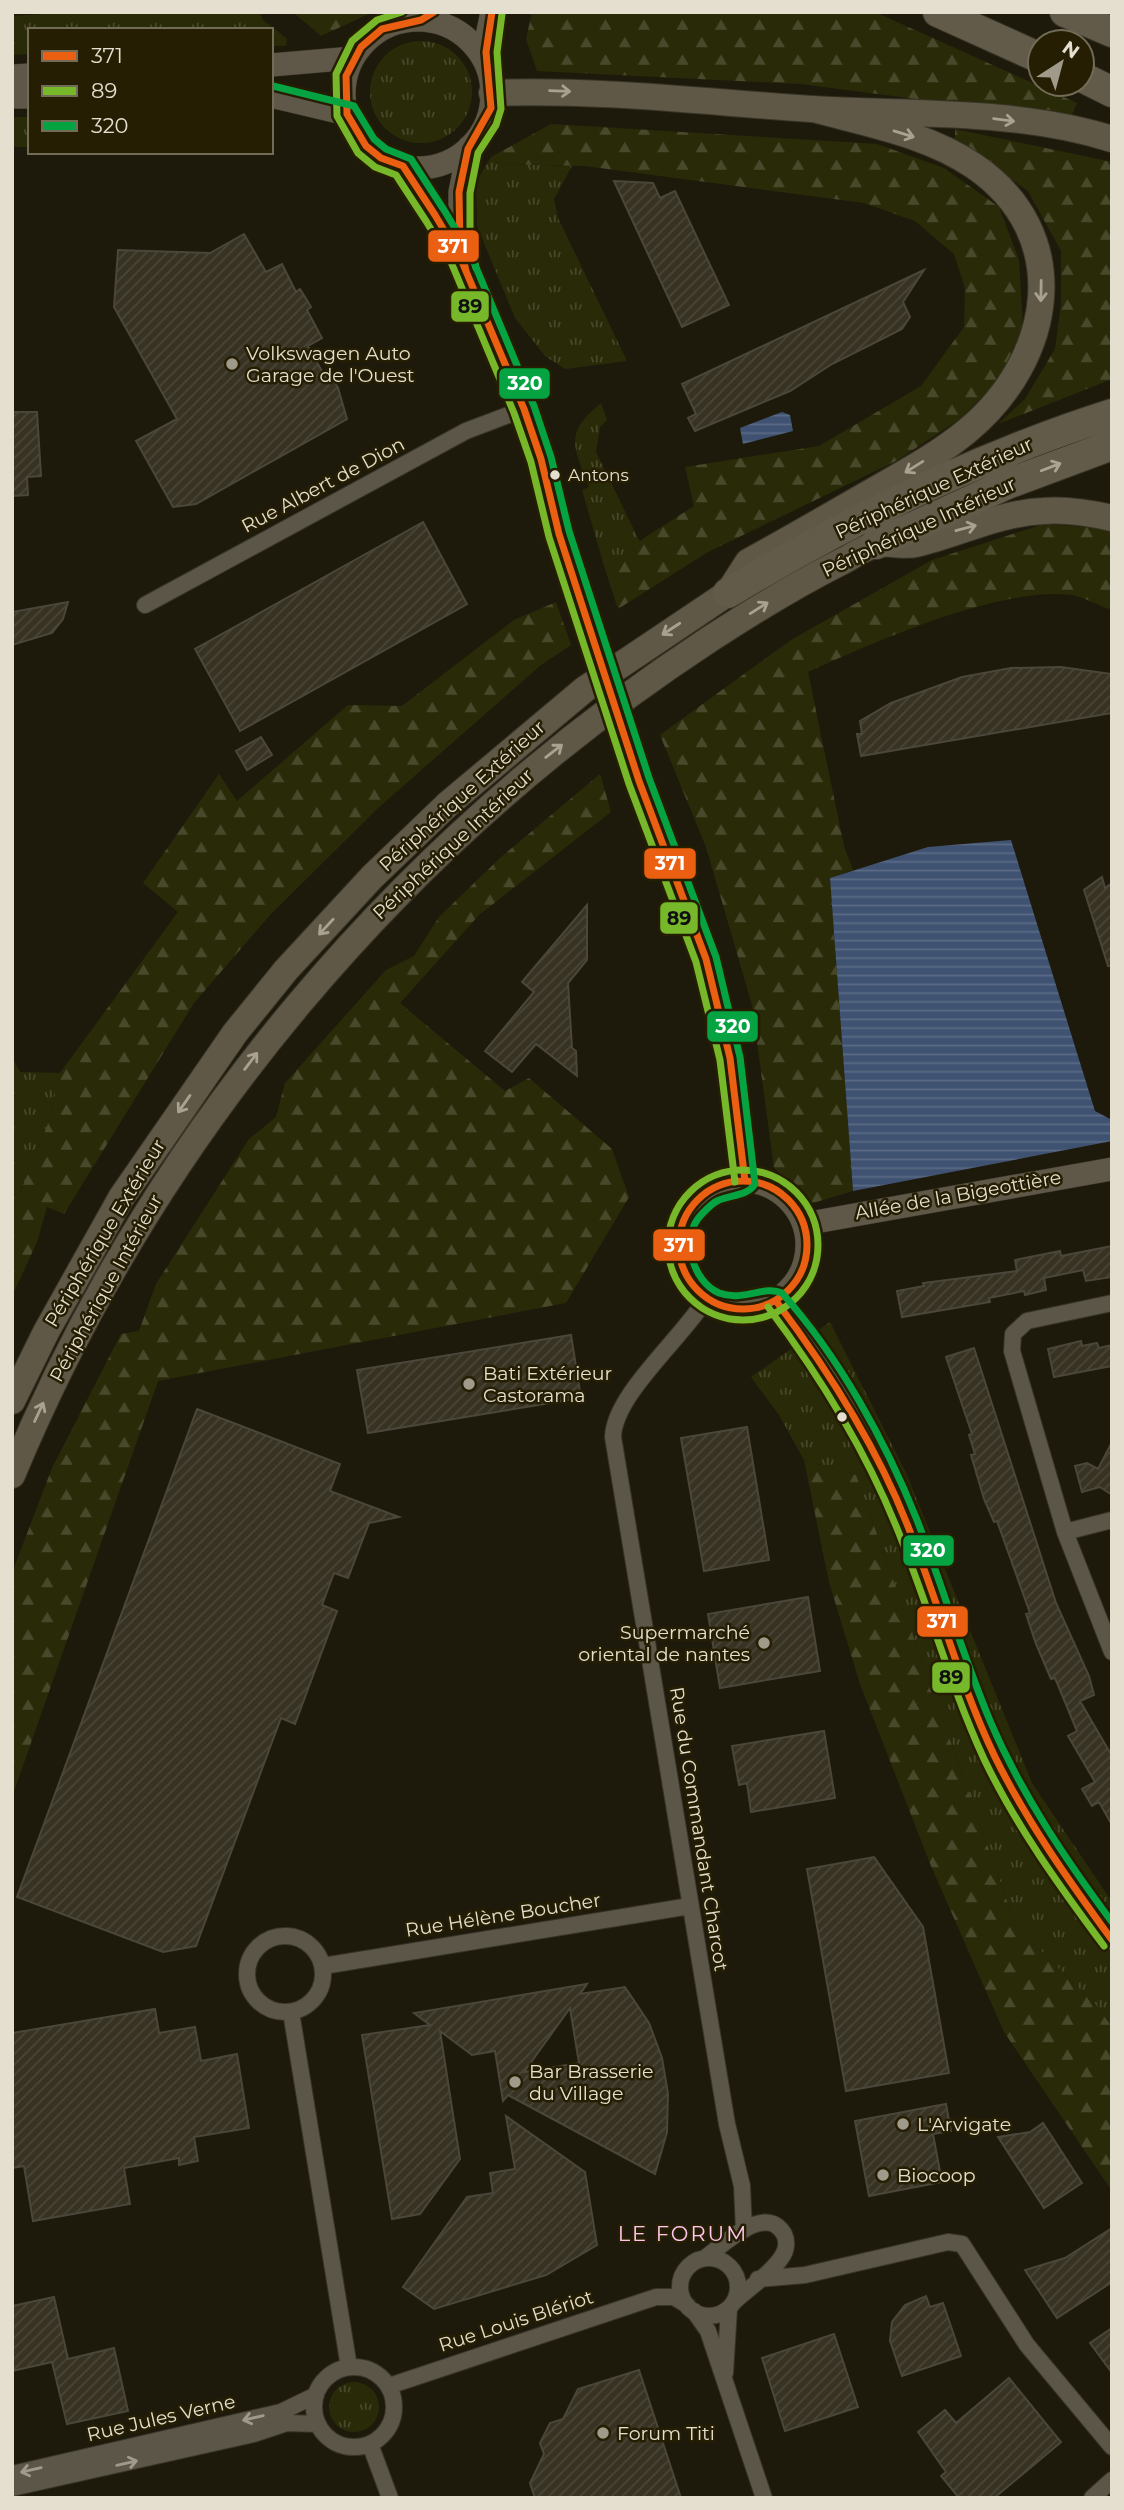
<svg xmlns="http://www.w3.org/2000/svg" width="1124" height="2510" viewBox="0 0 1124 2510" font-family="Montserrat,sans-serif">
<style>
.grass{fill:url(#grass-tufts)}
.forest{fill:url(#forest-firs)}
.water{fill:url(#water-rules)}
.building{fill:url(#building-hatch);stroke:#4a473a;stroke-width:2;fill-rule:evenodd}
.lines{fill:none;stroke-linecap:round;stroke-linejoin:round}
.minor-casing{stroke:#383528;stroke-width:18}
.tertiary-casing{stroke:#383528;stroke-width:21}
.secondary-casing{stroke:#383528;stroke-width:24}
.trunk-casing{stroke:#383528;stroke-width:28}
.motorway-casing{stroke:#383528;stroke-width:32}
.minor{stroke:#5c5649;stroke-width:16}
.tertiary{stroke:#5c5649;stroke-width:19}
.secondary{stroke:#5f5747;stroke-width:23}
.trunk{stroke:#605846;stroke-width:26}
.motorway{stroke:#635b49;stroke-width:30}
.secondary-bridge-casing{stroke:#383528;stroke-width:24;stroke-linecap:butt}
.secondary-bridge{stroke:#5f5747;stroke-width:23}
.bus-1-casing{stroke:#261e03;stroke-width:12}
.bus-2-casing{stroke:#261e03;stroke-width:12}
.bus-3-casing{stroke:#261e03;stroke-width:12}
.bus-1{stroke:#eb5f12;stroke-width:7}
.bus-2{stroke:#76b82a;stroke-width:7}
.bus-3{stroke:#06a343;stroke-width:7}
.oneway{stroke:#a9a291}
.oneway2{stroke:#aaa493}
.oneway3{stroke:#a09a8c}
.poi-dot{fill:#9f9a8a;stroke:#261e03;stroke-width:2.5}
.bus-dot{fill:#e4dfcf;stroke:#261e03;stroke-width:2.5}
.labels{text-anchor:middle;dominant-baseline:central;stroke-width:5;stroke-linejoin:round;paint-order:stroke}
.bus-label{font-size:17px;fill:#e4dfcf;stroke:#261e03;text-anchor:start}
.poi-label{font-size:19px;fill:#e4dfcf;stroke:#261e03;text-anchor:start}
.street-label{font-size:19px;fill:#e4dfcf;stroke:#261e03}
.neighbourhood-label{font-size:21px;letter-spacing:2px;fill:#ffc7ed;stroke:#261e03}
.line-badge{stroke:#261e03;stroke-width:2.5}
.badge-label{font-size:19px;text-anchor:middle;font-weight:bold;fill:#fff}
.pale-badge-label{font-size:19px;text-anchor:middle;font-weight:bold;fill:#111}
</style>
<defs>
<pattern id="grass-tufts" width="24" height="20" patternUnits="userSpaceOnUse" patternTransform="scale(1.75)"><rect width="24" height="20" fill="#292a08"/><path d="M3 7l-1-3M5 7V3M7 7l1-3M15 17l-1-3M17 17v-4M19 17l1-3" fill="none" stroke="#48482b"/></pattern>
<pattern id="forest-firs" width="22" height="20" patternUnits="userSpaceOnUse" patternTransform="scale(1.75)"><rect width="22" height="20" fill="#292a08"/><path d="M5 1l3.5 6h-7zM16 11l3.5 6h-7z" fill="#48482b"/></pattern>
<pattern id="water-rules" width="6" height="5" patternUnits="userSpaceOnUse" patternTransform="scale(1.75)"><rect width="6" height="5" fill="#3f5271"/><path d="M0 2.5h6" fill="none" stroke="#5b6a84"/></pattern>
<pattern id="building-hatch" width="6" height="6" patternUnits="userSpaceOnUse" patternTransform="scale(1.75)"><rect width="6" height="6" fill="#373222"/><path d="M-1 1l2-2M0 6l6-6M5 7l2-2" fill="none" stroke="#4a4637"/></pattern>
</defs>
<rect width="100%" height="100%" fill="#1e1a0b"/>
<path class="grass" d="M77,12H259L263,20L287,39L286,46H271V30H30V54L12,55V16Z
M370 92a51 51 0 1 1 102 0a51 51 0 1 1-102 0Z
M12,117H30V147H12Z
M491,157L500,164L572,166L554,199L558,218L627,361L565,369L545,356L515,318L477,226L476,182Z
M601,403L607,420L600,427L596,452L640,542L605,569L582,490L589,487C574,447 563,434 601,403Z
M12,1057L20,1072L60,1073L49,1121L12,1212Z
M830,1322L906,1473L1032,1783L1112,1902V2027L1096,2005L1016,1926L856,1475L804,1460L779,1415L751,1377Z
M329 2407a25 25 0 1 1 50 0a25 25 0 1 1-50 0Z"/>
<path class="forest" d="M293,12H373L321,36Z
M532,12H875L1077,103L1070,119L801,84L537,71L526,39Z
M551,124L877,144L944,168L999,207L1019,260L1023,328L999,380L960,419L896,461L708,552L618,609L605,569L644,538L694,506L685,467L819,446L921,386L964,327L965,288L954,254L915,221L864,203L585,166L500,164L491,157Z
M955,129L1112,162V379L998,424L1025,399L1055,349L1061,305V251L1028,191L955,139Z
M1112,508V610C1099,606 1084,597 1071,595C1000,586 874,642 808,672L844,846L853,870L830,878L853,1191L813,1203L774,1168L752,1005L706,847L660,735L791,640L932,560L1044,524L1103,528Z
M556,602L571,645L541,665L378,808L270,915L194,1003L64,1214L47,1207L37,1242L12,1296V1212L49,1121L60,1073L178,912L143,883L219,774L237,801L348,705L402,706L514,620Z
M600,774L611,812L479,915L400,1003L505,1091L529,1078L612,1149L629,1197L566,1303L158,1381L12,1797V1573L52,1468L121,1334L139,1331L156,1284L249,1139L276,1117L285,1083L386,970L414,956L439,917L500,858Z
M804,1460L856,1475L1016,1926L1096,2005L1112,2027V2191L1004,2032L931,1866L860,1684L829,1582Z"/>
<path class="water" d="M782,412L790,415L793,431L743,444L740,428Z
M1011,840L1095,1111L1112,1120V1141L853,1191L830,878L928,847Z"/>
<path class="building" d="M614,181L653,183L660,198L675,191L729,305L682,327Z
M244,234L266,272L282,264L296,292L300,289L311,307L307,310L322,338L308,346L329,384L334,381L338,388L347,419L196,504L173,507L136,441L177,419L114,307L118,250L210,253Z
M924,270L903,302L910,317L902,329L832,364L790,391L695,431L688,418L696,414L682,384Z
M12,412H37L41,476L27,477L28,495L12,496Z
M423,522L467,604L240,731L195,649Z
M68,602L63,619L52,633L12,645V612Z
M1061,667L1112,674V713L861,756L857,734H862L860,721L891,703L962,677L1011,668Z
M261,737L272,755L247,770L236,751Z
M1102,877L1105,888L1112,883V966H1108L1084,890Z
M587,905V960L568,983L572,1048L576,1051L577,1076L536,1044L512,1072L485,1051L534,992L522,982Z
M1112,1246V1277L1086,1281L1083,1270L1044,1278L1046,1290L1025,1295L1024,1291L989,1298L990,1302L902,1317L897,1291L924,1286L923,1283L1017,1271L1015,1260L1060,1251L1061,1256Z
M571,1335L581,1398L368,1433L357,1370Z
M1081,1341L1082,1346L1097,1343L1099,1348L1112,1345V1366L1054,1377L1048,1349Z
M974,1348L1056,1603L1089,1676L1094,1695L1080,1701L1112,1756V1825L1099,1802L1092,1806L1082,1789L1095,1782L1068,1736L1077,1731L1055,1678L1051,1679L1036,1644L1026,1614L1030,1613L997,1521L994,1522L984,1499L971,1455L975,1454L969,1435L972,1434L946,1357Z
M197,1409L340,1464L330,1491L399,1517L369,1523L348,1578L334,1573L322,1605L337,1611L295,1724L281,1718L196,1946L163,1952L17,1897Z
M747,1427L769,1560L704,1571L681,1438Z
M1112,1442V1495L1100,1487L1082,1492L1075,1466L1087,1463L1098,1469Z
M808,1597L820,1671L720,1688L708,1614Z
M824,1731L835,1798L751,1812L747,1783L739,1785L732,1746Z
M874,1857L923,1927L949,2073L846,2091L807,1869Z
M587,1984L580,1994L625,1987L649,2023L662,2058L668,2094L667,2132L655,2174L508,2095L503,2101L495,2051L472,2055L440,2031L460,2159L420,2214L392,2219L362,2035L430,2025L414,2013ZM570,2008L579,2063L524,2072Z
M155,2009L159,2033L195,2027L201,2061L237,2054L249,2128L194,2137L198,2161L179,2165V2158L124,2168L130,2204L33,2221L24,2166L12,2168V2033Z
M946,2104L951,2131L933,2134L942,2182L869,2196L855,2121Z
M506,2116L585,2172L597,2245L546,2275L434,2309L403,2287L467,2197L493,2193L490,2173L515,2169Z
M1043,2123L1082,2183L1044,2208L998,2137L1030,2132Z
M1112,2228V2282L1057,2318L1025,2270L1065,2258Z
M926,2296L930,2307L943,2303L961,2356L902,2376L890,2341L892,2322L905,2305Z
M54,2297L68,2359L114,2348L128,2411L67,2424L52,2362L12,2371V2306Z
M1112,2328V2373L1090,2343Z
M834,2334L858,2407L785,2431L762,2358Z
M639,2370L681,2498H535L530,2483L544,2454L540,2443L550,2423L563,2419L578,2389Z
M1009,2378L1061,2442L994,2498H959L941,2476L946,2472L918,2432L945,2410L956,2423Z"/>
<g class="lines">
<g class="minor-casing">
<path id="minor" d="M145,605L466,431L524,409
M706,1299C682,1338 614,1395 613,1437L727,2124L742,2186L744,2230
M1112,1303L1027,1321L1013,1334L1012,1351L1065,1532L1112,1652
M1065,1532L1112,1520
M247 1974a38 38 0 1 1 76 0a38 38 0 1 1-76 0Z
M323,1966L690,1906
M291,2012L349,2367
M705,2258C723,2245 766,2202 784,2234C787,2240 787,2248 783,2255C773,2272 750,2287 735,2301
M680 2287a29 29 0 1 1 58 0a29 29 0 1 1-58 0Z
M758,2279L805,2275L948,2242L962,2244L1027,2345L1112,2447
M694,2311L708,2331L764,2498
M314 2407a40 40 0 1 1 80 0a40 40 0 1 1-80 0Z
M725,2373L729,2308
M389,2386L656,2297H674L687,2305
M370,2444L390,2498
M12,2474L281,2412L316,2395
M12,2488L254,2434L287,2423L318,2424
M1092,2498L1112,2480"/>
</g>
<g class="tertiary-casing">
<path id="tertiary" d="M776,1301C829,1369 875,1444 907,1524C937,1602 959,1682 995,1757C1027,1822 1069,1882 1112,1940"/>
</g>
<g class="secondary-casing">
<path id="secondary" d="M344 94a74 74 0 1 1 148 0a74 74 0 1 1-148 0Z
M271,65L353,58
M487,66L488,31L492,12
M12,76L30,75
M271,96L347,114
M12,97H30
M403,166L460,257L524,409L580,598
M460,257V192L469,147
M639,781L706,959L730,1058L745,1181
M679 1245a64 64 0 1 1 128 0a64 64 0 1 1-128 0Z
M804,1224L1112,1169"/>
</g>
<g class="trunk-casing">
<path id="trunk" d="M492,93C599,89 705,102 811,109C909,115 1017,109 1112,139
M12,1401L46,1332L121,1198L235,1033L286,970L372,877L448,804L585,689L728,593L748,562C790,539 831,515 873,491C904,473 938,455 967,431C1054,359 1075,235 974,166C927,134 868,124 814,109
M12,1475C155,1132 400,842 710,639C753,611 797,584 843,561C853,556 866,546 878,544C890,542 904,547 916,544C958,534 999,513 1043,511C1066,509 1090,513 1112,518"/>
</g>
<g class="motorway-casing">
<path id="motorway" d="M938,12L1040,58
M1065,12L1112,32
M1082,77L1112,92
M876,544L1007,484L1112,445
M728,593C849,520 977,457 1112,414"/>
</g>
<use href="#minor" class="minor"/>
<use href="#tertiary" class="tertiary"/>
<use href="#secondary" class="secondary"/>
<use href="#trunk" class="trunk"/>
<use href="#motorway" class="motorway"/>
<g class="secondary-bridge-casing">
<path id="secondary-bridge" d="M580,598L639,781"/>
</g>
<use href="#secondary-bridge" class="secondary-bridge"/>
<g class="bus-1-casing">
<path id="bus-1" d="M434,12L421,20L382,29L361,47L346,76L347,114L366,146L381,158L403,166L435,215L460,257L524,409L541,459L559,534L639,781L706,959L730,1058L745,1181
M466,271L460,245L459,192L468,149L491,108L486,52L492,12
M679 1245a64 64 0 1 1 128 0a64 64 0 1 1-128 0Z
M776,1301C828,1370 875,1443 907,1524C938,1601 959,1682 995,1757C1027,1822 1069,1881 1112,1940"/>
</g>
<g class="bus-2-casing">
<path id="bus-2" d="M402,12L377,20L352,41L336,74L337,116L358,153L375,167L396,175L426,221L451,262L514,413L531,462L549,537L629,784L696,962L720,1060L735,1182
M476,268L470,243V193L478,153L496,125L501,109L497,52L502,14
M668 1245a75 75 0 1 1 150 0a75 75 0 1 1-150 0Z
M768,1307C819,1375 864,1447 896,1526C928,1603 949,1683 984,1759C1016,1826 1060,1887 1104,1946"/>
</g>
<g class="bus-3-casing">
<path id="bus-3" d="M273,86L354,106L374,139L386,149L411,159L444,210L470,253L534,406L551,457L569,531L649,778L716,957L740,1057L755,1184C748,1196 729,1195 717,1201C711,1204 705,1211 701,1215C680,1237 692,1281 719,1293C743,1302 764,1285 782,1293C839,1357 885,1440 917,1520C943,1587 963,1657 991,1723C1022,1795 1066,1860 1112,1922"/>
</g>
<use href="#bus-1" class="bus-1"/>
<use href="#bus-2" class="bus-2"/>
<use href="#bus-3" class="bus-3"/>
</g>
<defs><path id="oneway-shaft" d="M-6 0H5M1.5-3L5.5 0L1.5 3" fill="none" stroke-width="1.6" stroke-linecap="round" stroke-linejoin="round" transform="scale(1.75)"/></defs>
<g class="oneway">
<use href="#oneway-shaft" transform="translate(560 91) rotate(2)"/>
<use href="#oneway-shaft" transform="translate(1004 120) rotate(8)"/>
<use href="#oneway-shaft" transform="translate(904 134) rotate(17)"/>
<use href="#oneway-shaft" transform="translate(1041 291) rotate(91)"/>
<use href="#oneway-shaft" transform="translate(914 467) rotate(148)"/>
<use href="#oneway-shaft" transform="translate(966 528) rotate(-15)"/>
<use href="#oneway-shaft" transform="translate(759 608) rotate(-32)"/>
<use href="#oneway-shaft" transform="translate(671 629) rotate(147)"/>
<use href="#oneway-shaft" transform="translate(554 751) rotate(-38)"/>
<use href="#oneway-shaft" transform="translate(326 927) rotate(133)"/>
<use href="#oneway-shaft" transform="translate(251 1061) rotate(-53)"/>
<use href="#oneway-shaft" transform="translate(184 1104) rotate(125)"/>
<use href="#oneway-shaft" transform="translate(39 1412) rotate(-65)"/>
</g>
<use class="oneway2" href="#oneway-shaft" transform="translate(1051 467) rotate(-21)"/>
<g class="oneway3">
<use href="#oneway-shaft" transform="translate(253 2418) rotate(167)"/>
<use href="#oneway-shaft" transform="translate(127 2463) rotate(-13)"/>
<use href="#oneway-shaft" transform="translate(31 2470) rotate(167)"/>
</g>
<g class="poi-dot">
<circle cx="232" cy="364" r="7"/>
<circle cx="469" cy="1384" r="7"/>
<circle cx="764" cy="1643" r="7"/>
<circle cx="515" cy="2082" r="7"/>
<circle cx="903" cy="2124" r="7"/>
<circle cx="883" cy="2175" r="7"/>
<circle cx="603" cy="2433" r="7"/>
</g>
<g class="bus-dot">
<circle cx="555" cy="475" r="6"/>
<circle cx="842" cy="1417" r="6"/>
</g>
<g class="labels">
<g class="bus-label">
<text x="568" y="475">Antons</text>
</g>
<g class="poi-label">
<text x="246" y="353">Volkswagen Auto<tspan x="246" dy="22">Garage de l'Ouest</tspan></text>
<text x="483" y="1373">Bati Extérieur<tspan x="483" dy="22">Castorama</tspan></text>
<text x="750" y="1632" text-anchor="end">Supermarché<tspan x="750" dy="22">oriental de nantes</tspan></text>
<text x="529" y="2071">Bar Brasserie<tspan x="529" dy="22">du Village</tspan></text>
<text x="917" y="2124">L'Arvigate</text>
<text x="897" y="2175">Biocoop</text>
<text x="617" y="2433">Forum Titi</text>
</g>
<g class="street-label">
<text transform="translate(323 485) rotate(-28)">Rue Albert de Dion</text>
<text transform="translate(934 488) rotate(-25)">Périphérique Extérieur</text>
<text transform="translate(919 527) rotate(-25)">Périphérique Intérieur</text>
<text transform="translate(462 796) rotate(-42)">Périphérique Extérieur</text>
<text transform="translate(453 844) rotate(-43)">Périphérique Intérieur</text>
<text transform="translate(958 1195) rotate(-10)">Allée de la Bigeottière</text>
<text transform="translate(105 1233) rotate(-59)">Périphérique Extérieur</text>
<text transform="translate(106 1288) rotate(-61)">Périphérique Intérieur</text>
<text transform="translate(699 1829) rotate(81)">Rue du Commandant Charcot</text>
<text transform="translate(503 1915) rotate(-9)">Rue Hélène Boucher</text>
<text transform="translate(516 2321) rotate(-18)">Rue Louis Blériot</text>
<text transform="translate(161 2418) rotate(-13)">Rue Jules Verne</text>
</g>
<g class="neighbourhood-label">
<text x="683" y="2233">LE FORUM</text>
</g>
</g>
<g class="line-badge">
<rect x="427" y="229" width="53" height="34" rx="7" fill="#eb5f12"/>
<rect x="450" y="290" width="40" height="33" rx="7" fill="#76b82a"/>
<rect x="498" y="367" width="53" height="33" rx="7" fill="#06a343"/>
<rect x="643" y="847" width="54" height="33" rx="7" fill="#eb5f12"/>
<rect x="659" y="901" width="40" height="34" rx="7" fill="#76b82a"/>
<rect x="706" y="1010" width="53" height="33" rx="7" fill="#06a343"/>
<rect x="652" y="1228" width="54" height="34" rx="7" fill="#eb5f12"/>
<rect x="902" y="1534" width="53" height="33" rx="7" fill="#06a343"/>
<rect x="916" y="1605" width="53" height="33" rx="7" fill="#eb5f12"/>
<rect x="931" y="1661" width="40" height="33" rx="7" fill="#76b82a"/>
</g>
<g class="badge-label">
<text x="453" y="253">371</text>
<text x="525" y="390">320</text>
<text x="670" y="870">371</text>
<text x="733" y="1033">320</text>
<text x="679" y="1252">371</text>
<text x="928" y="1557">320</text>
<text x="942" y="1628">371</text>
</g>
<g class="pale-badge-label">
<text x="470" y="313">89</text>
<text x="679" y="925">89</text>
<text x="951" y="1684">89</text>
</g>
<rect width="1124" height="2510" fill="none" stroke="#e4dfcf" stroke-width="28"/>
<rect x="28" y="28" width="245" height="126" fill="#261e03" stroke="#726b55" stroke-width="2"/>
<rect x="42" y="51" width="35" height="10" fill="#eb5f12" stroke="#726b55" stroke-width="2"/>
<text x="91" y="63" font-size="21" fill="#e4dfcf">371</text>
<rect x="42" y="86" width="35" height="10" fill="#76b82a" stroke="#726b55" stroke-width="2"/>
<text x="91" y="98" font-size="21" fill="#e4dfcf">89</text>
<rect x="42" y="121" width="35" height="10" fill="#06a343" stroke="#726b55" stroke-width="2"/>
<text x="91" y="133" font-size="21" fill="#e4dfcf">320</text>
<g transform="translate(1061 63) rotate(36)"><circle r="33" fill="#261e03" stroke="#726b55" stroke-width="2"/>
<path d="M0-5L12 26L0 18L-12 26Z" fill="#9f9a8a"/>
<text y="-10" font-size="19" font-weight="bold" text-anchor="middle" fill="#e4dfcf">N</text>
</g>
</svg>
